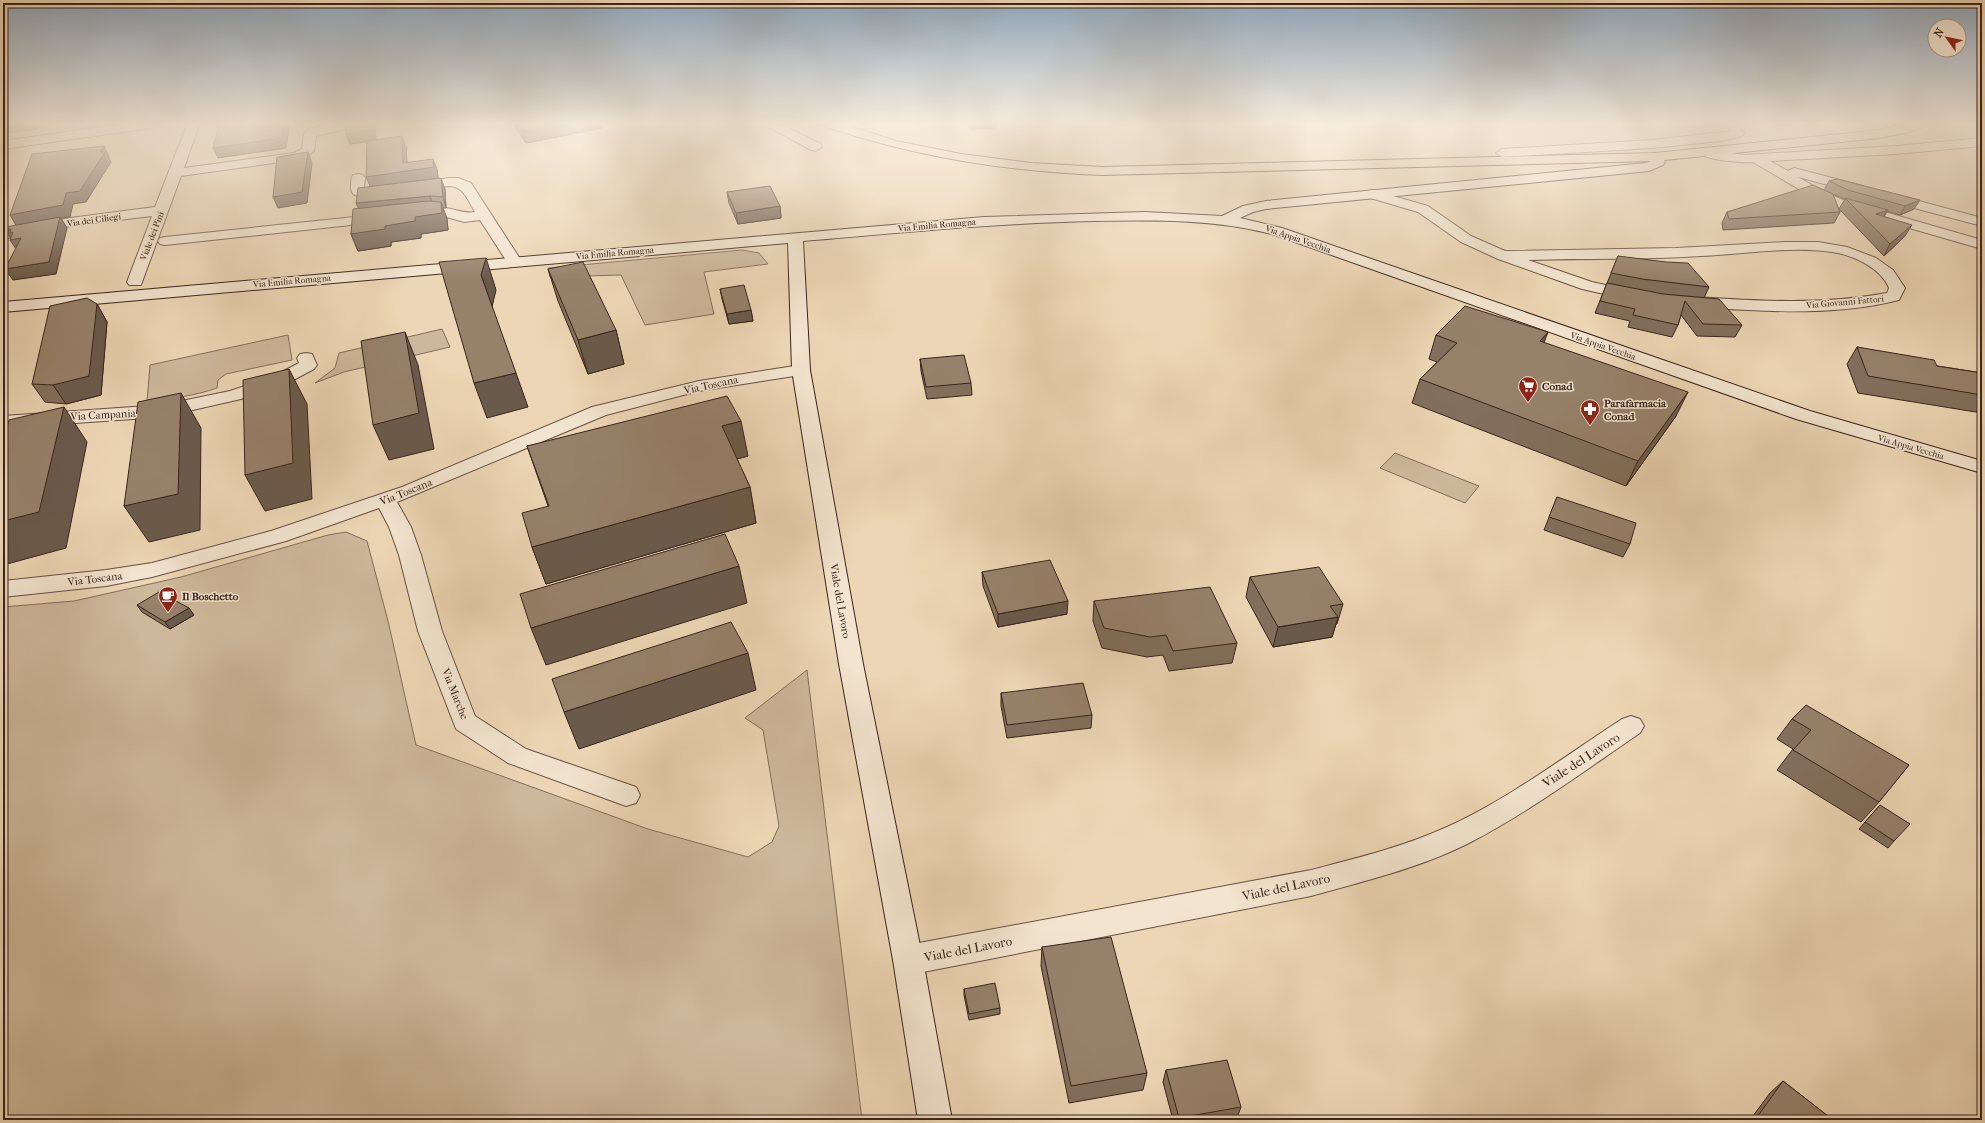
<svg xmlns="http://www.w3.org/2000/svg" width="1985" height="1123" viewBox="0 0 1985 1123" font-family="'IM FELL French Canon',serif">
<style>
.green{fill:#ceb89b;stroke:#846e5b}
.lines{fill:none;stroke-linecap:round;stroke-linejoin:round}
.street-casing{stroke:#665042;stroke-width:2}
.secondary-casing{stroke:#39241b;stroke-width:2}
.primary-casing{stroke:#39241b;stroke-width:2}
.street{fill:#f3e4cf;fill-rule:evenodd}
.secondary{fill:#f3e4cf;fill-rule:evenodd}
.primary{fill:#edd6b5;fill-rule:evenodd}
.wall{fill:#826f5c;stroke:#39241b}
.shaded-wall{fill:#6a5a4b;stroke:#39241b}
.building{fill:#97816b;stroke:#39241b}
.labels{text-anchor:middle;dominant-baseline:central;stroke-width:3;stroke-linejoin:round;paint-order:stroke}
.far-street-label{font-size:9px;fill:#39241b;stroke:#f3e4cf}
.street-label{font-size:11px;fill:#39241b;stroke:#f3e4cf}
.poi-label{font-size:11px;font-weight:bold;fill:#39241b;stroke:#f3e4cf;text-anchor:start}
.near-street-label{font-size:13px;fill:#39241b;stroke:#f3e4cf}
</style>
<rect width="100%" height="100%" fill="#edd6b5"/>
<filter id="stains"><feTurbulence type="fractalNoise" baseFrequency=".005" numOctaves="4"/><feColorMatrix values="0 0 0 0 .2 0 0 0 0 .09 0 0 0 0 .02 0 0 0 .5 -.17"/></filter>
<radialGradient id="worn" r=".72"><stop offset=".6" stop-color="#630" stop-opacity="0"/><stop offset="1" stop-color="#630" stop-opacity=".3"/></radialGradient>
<path class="green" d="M742,250L759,253L768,264L704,272L714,314L645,325L621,275L550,277L548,268Z
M442,329L450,347L344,372L315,383L335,368L339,353Z
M288,335L292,360L226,374L218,380L217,388C194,396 171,399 147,401L150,365Z
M1395,453L1479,486L1465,503L1380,468Z
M346,532L367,541L388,621L416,745L648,829L748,857L772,842L779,826L763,730L745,718L807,670L862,1120H3V607L74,601L181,577L328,535Z"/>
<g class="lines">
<g class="street-casing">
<path id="street" d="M135,122H170L164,126L3,149V141Z
M188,122H200L184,168L294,153L302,149L304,134L309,129L343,122L347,123L349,126L347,129L316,136L314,151L302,159L181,176L141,285H129L127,282L152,216L70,226L3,239V231L70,218L155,207Z
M760,122H776L821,144L822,147L816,151L811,150Z
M1724,122H1737L1744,133L1742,136L1721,141L1652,148L1502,157L1496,153L1502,149L1652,140L1731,131Z
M1982,138V146L1896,154L1770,161L1788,171L1794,168L1863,186L1865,189L1863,192L1858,193L1798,177L1824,192L1843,200L1982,240V249L1833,206L1814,198L1753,162C1744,163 1704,160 1700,153L1706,149L1744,155L1896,146Z
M358,174L363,175L365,178L364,189L366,190L449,178H458L471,183L522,262L519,265H509L480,220L464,222L443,216L410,217L408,214L410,211C420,208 434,207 445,208C456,209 463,214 475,212C468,201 464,186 449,186L365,198C356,196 350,195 351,185C351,181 351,178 353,175Z
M1372,190L1428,206L1471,236L1505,251L1676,248L1785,242H1818L1847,247L1876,258L1893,270L1905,288L1899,300C1832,317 1763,311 1695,307L1689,305L1687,302L1689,299L1695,297C1759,301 1823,305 1887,293L1889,288C1881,268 1853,255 1832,252C1789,246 1744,254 1701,256C1644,260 1586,258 1528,260L1592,282L1641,293L1643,296L1641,299L1635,301L1582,289L1498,259L1461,242L1418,212L1367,197L1365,194L1367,191Z
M1889,193L1982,218V226L1884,200L1882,197L1884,194Z
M383,214L388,215L390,218L388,221L165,245L160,244L158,241L160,238L165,237Z
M306,353L312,354L317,365L314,369L284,385L241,399L162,417L3,428V416L162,405L230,391L272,377L299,363L297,358L300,354Z
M801,365L807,366L810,370L807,374L699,391L606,415L397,502L411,527L421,555L442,631L475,716L526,749L636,787L640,795L636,803L626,806L508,763L456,729L418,631L399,555L389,527L379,508L286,541L152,577L106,586L3,597V581L106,570L152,563L271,531L402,487L592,407L699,381Z
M1631,716L1640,719L1644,726L1640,733C1584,771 1529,812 1469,843C1420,868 1364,881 1311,896L908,975L897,970L893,960L897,950L908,945L1311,870C1357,858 1403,847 1447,827C1509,799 1565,756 1622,719Z"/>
</g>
<g class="secondary-casing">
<path id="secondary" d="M1655,153L1660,154L1665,162L1663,165L1649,171L1266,209L1253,212L1240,218L1282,228L1810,411L1982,461V473L1796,419L1272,234C1214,219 1154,220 1095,221C997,223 900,233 803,241L810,370L863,664L923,960L952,1120H918L893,960L839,664L792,370L788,243L3,312V302L984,217L1145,212L1222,216L1243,206L1266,201L1646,163L1651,161L1649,157L1650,154Z"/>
</g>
<g class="primary-casing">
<path id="primary" d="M819,122H838L896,141L961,154L1031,163L1102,167L1655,153L1880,130L1912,122H1931L1929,125L1909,132L1880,138L1655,161L1102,175C1004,171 914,157 821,125Z"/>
</g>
<use href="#street" class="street"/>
<use href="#secondary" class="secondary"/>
<use href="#primary" class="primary"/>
</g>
<path class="wall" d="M512,122H601L602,128L526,143Z
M970,122H996V128L970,129Z
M346,134L406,146L407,162L437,169L438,178L421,181L445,189L446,208H443L447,219L448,230L421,234V238L391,242V246L358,251L351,234L358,208L370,186L367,142L350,144Z
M1837,179L1914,209L1900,215L1887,211L1884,217L1905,236L1884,256L1839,209L1845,199L1830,193L1840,212L1834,223L1723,230L1722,223L1727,212L1824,190L1829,181Z
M727,192L780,206L781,218L738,224L729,203Z
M1618,256L1709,287L1704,298L1742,325L1735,337L1697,336L1681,315L1678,325L1672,337L1628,327L1630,321L1595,313Z
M548,269L616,330L624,364L588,374L558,301Z
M720,289L751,310L753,321L729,324L722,299Z
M97,304L107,322L101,395L66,404L45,402L32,384Z
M1436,335L1544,343L1676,416L1626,486L1412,403L1420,379L1437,362L1429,359Z
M1857,347L1937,366L1982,373V413L1858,393L1847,364Z
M920,359L971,383L972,395L927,399L921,371Z
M527,446L748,456L737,459L750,487L756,523L546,584L532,547L548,506Z
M1557,497L1630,544L1623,557L1544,530Z
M982,572L1067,614L998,627L983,586Z
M1250,577L1343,604L1337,624H1336L1332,637L1273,647L1246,597Z
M1094,601L1237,643L1232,663L1169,671L1163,655L1147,657L1102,648L1093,621Z
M137,605L194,615L170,629L142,612Z
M1001,693L1092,715L1091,728L1007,738L1001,706Z
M1792,719L1909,765L1879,802L1861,822L1777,770L1793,749L1777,739Z
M1880,805L1894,841L1888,848L1859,829Z
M1042,947L1147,1073L1143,1090L1069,1103L1041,966Z
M964,989L1000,1008V1014L969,1020L964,995Z
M1166,1070L1241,1107L1237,1118L1227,1120H1173L1163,1082Z
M1783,1081L1833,1120H1750L1770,1093Z"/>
<path class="shaded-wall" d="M42,122L38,129L3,133V123Z
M215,122H221L220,131Z
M284,122H290L286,148L218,158L213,148Z
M372,122H375L376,140L350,144L346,134Z
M577,122H601L602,128L526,143L523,132Z
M402,136L406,146L407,171L433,159L437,169L438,178L371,188L366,177L403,163Z
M104,146L109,157V158L111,162L86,202L73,204L70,217L61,218L67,228L56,274L13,280L5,269L49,262L17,227L10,215L66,193L100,152Z
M308,152L312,163L307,203L278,208L273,197Z
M441,178L445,189L446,208L443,197Z
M430,196L434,207L361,214L356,203Z
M1920,200L1914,209L1900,215L1905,206Z
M441,202L447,219L448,230L421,234V238L391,242V246L358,251L351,234L415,217Z
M780,206L781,218L738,224L736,213Z
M1888,210L1881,221L1876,214Z
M1912,225L1905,236L1884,256L1890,244Z
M11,229L21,238L18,252L10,240H12L5,230Z
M486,258L496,290L492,307L481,275Z
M97,304L107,322L101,395L66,404L53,385Z
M751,310L753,321L729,324L727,314Z
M3,330L5,333L3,341Z
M616,330L624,364L588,374L578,340Z
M405,332L418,365L434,449L389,460L373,425Z
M1548,332L1539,356L1540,341Z
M289,369L307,404L312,499L265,511L245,475Z
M516,373L528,407L487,418L474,383Z
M1688,392L1676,416L1626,486L1638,461Z
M181,393L201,428L200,530L149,542L124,506Z
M64,407L87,442L66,548L7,564L3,559V521Z
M741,421L748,456L729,461L722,426Z
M750,487L756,523L546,584L532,547Z
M739,566L747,603L546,665L531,628Z
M1068,601L1067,614L998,627V614Z
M189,608L194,615L170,629L165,622Z
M1338,617L1332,637L1273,647L1278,627Z
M748,653L756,690L579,749L564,712Z"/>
<path class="building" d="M220,122H284L282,138L213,148Z
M346,122H372V130L346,134Z
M516,122H577L523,132Z
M970,122H996V123L970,124Z
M402,136L403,163L433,159L434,167L366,177L367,141Z
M104,146L100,152H105L80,191L66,193L63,205L10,215L32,154Z
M308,152L302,192L273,197L277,157Z
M441,178L443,197L430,196L356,203L358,188Z
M1837,179L1920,200L1905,206L1848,190L1829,181Z
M1813,185L1833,194L1840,212L1729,219L1727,212Z
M770,186L780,206L736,213L727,192Z
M1845,198L1888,210L1876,214L1912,225L1890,244Z
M428,201L441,202L442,213L415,217V221L385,226V229L351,234L353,209Z
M60,217L49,262L5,269L21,238L10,240L13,232L10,233L11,229L5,230L6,227Z
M1618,256L1666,262L1688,263L1709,287L1642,279L1611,273Z
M486,258L481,275L516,373L474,383L439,262Z
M583,262L616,330L578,340L548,269Z
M1607,283L1663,294L1719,299L1742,325L1703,324L1685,301L1678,325L1633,315L1635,309L1600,301Z
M744,285L751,310L727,314L720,289Z
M87,298L97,304L89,376L53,385L32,384L50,306Z
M1465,306L1548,332L1540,341L1688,392L1638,461L1420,379L1457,343L1436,335Z
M405,332L419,413L373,425L361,341Z
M1857,347L1934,360L1937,366L1982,373V395L1868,376Z
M964,355L971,383L926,387L920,359Z
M289,369L293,463L245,475L243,380Z
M181,393L178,494L124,506L138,402Z
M727,396L741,421L722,426L750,487L532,547L522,513L549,506L527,446Z
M64,407L39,512L3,521V441L9,420Z
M1557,497L1636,523L1630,544L1549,517Z
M725,534L739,566L531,628L520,594Z
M1050,560L1068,601L998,614L982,572Z
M1319,567L1343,604L1330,606L1338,617L1278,627L1250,577Z
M1210,587L1237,643L1173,651L1166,635L1150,637L1104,628L1094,601Z
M159,592L189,608L165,622L137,605Z
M731,622L748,653L564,712L552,679Z
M1083,683L1092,715L1007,725L1001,693Z
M1806,705L1909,765L1879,802L1793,750L1811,730L1792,719Z
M1880,805L1910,824L1894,841L1865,822Z
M1111,937L1147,1073L1071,1086L1042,947Z
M995,983L1000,1008L969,1014L964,989Z
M1227,1060L1241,1107L1179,1118L1166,1070Z
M1783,1081L1833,1120H1755Z"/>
<linearGradient id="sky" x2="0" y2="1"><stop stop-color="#91a9bf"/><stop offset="0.44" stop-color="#f7edde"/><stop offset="1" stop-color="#f7edde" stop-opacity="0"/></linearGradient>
<rect width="1985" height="280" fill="url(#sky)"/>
<defs>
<g id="supermarket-pin" transform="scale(1)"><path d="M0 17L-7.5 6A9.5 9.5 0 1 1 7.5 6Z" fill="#8f2418" stroke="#f3e4cf"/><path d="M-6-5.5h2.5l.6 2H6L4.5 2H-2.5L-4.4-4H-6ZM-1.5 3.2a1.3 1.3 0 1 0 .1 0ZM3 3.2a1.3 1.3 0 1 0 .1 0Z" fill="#fff"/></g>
<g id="pharmacy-pin" transform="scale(1)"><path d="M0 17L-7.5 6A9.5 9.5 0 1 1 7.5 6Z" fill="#8f2418" stroke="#f3e4cf"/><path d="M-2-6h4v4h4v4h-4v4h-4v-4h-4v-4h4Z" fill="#fff"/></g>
<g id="cafe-pin" transform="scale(1)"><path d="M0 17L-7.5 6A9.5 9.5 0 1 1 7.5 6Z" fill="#8f2418" stroke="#f3e4cf"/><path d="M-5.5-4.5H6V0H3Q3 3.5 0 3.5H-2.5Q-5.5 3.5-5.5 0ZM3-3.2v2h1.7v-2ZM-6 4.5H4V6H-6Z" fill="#fff"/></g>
</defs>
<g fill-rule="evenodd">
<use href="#supermarket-pin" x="1528" y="386"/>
<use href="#pharmacy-pin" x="1590" y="409"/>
<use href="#cafe-pin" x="168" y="596"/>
</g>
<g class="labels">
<g class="far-street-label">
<text transform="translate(94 220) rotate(-8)">Via dei Ciliegi</text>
<text transform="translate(937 225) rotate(-5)">Via Emilia Romagna</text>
<text transform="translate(152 236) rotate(-69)">Viale dei Pini</text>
<text transform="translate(1298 239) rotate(19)">Via Appia Vecchia</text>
<text transform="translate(615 253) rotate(-5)">Via Emilia Romagna</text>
<text transform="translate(292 281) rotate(-5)">Via Emilia Romagna</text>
<text transform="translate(1845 302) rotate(-5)">Via Giovanni Fattori</text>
<text transform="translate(1603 346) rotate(19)">Via Appia Vecchia</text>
<text transform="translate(1911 447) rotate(16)">Via Appia Vecchia</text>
</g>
<g class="street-label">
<text transform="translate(711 385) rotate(-12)">Via Toscana</text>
<text transform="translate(103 415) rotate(-3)">Via Campania</text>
<text transform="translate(406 492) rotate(-22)">Via Toscana</text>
<text transform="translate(95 579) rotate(-7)">Via Toscana</text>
<text transform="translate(840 601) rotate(80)">Viale del Lavoro</text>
<text transform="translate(455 694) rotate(68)">Via Marche</text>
</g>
<g class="poi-label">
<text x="1542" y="386">Conad</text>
<text x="1604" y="403">Parafarmacia<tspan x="1604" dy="13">Conad</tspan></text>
<text x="182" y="596">Il Boschetto</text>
</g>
<g class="near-street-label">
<text transform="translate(1581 760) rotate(-33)">Viale del Lavoro</text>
<text transform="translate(1286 887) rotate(-12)">Viale del Lavoro</text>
<text transform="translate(968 949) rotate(-11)">Viale del Lavoro</text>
</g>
</g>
<rect width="1985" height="1123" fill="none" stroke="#edd6b5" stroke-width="16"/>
<rect x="4" y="4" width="1977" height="1115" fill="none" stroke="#39241b" stroke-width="2"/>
<rect x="8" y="8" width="1969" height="1107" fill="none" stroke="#39241b"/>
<g transform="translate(1947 38) rotate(303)"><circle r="19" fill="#f3e4cf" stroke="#a99787"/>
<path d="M0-3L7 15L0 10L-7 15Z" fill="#8f2418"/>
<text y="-6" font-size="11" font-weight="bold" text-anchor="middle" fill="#39241b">N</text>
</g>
<rect width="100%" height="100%" filter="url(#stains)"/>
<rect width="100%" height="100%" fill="url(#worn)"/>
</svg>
